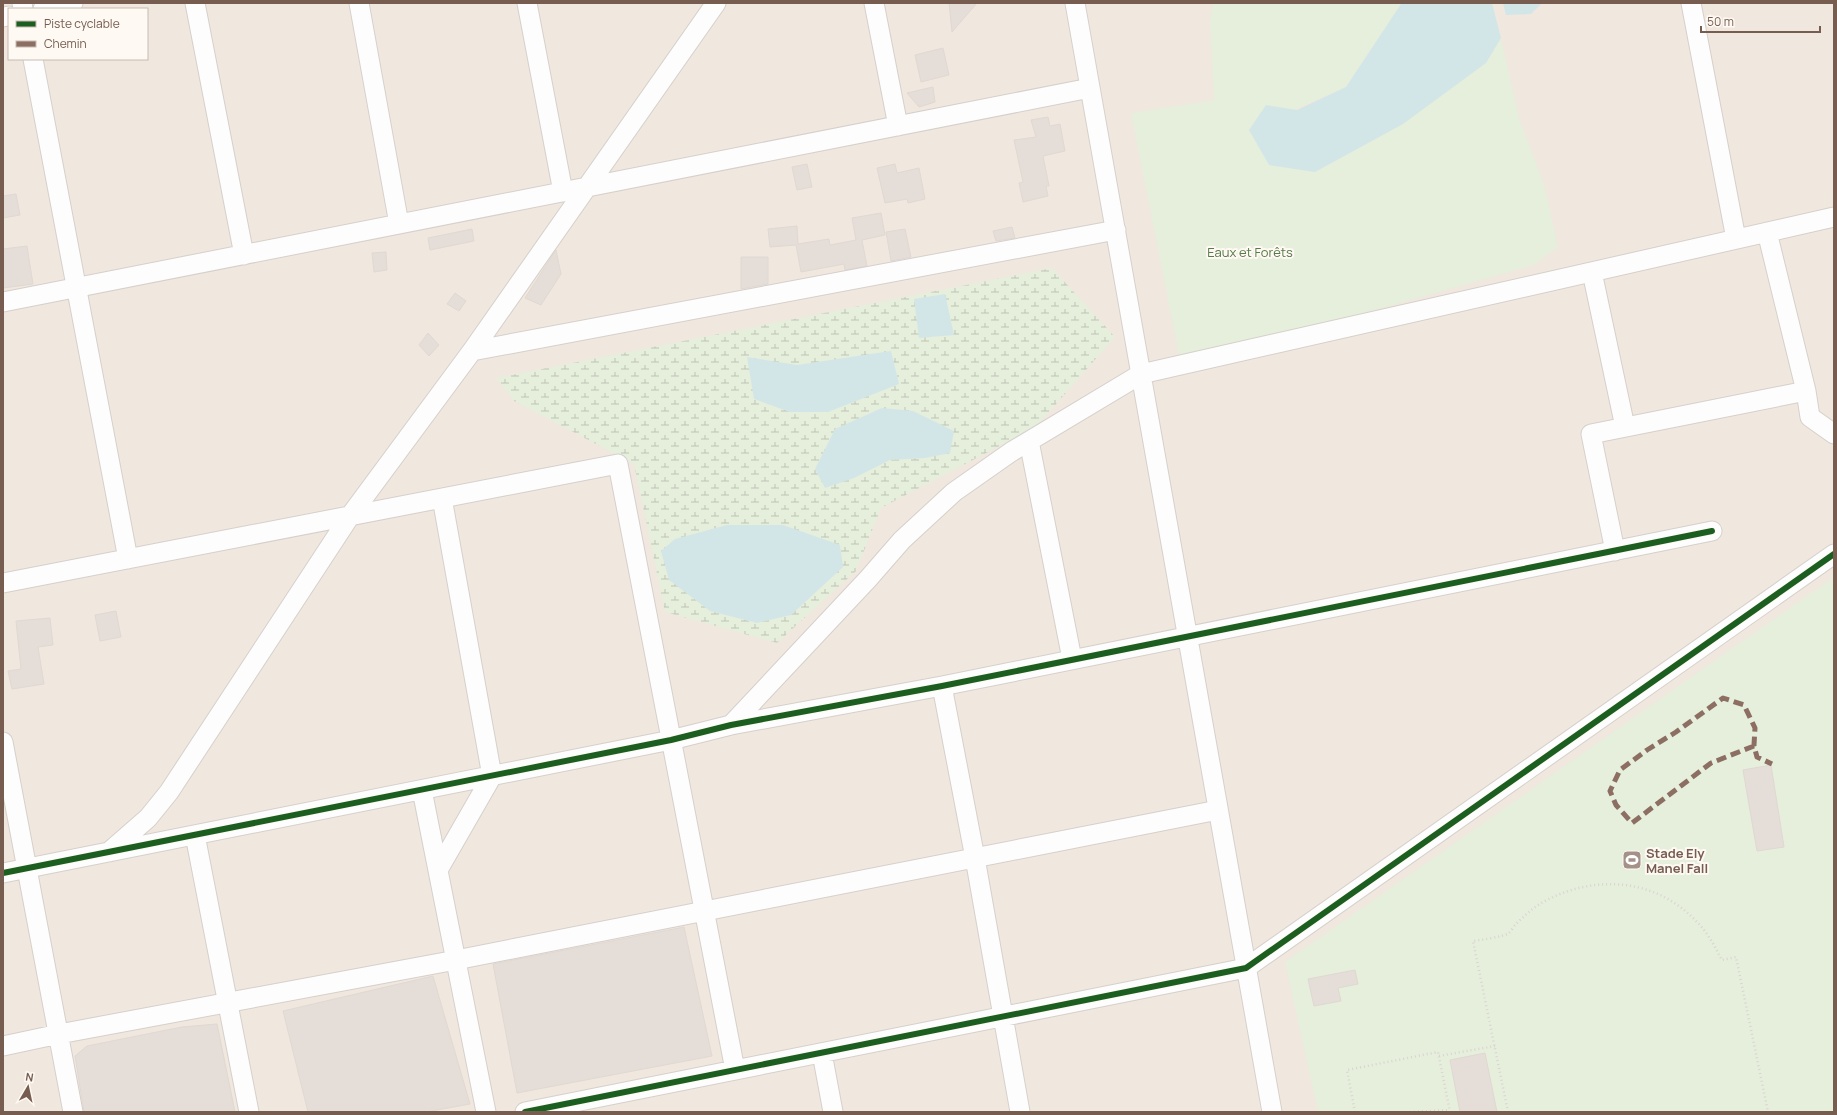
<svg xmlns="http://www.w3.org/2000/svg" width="1837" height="1115" viewBox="0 0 1837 1115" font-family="Manrope,sans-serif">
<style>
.residential{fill:#f0e7de;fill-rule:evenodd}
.green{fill:#e6eedc}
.wetland{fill:url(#wetland-marsh)}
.water{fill:#d2e6e8}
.building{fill:#e5ddd7;stroke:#e0d8d2}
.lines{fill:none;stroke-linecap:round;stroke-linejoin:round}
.minor-casing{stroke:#d5d0cb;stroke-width:21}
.path{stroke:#dad4d0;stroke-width:2.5;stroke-dasharray:1 3;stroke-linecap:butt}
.minor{stroke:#fefdfd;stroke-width:19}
.quiet{stroke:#8d6e63;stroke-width:5;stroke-dasharray:10 5;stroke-linecap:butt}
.cycleway-casing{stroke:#fef9f3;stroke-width:8}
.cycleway{stroke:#1b5e20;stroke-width:6}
.labels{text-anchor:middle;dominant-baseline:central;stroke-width:4;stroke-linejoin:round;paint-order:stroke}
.park-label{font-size:13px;fill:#587a49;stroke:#fef9f3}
.poi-label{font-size:13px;font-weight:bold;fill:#765d50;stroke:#fef9f3;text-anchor:start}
</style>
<defs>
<pattern id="wetland-marsh" width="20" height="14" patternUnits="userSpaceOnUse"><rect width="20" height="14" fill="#e6eedc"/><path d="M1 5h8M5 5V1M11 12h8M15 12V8" fill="none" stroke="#bfc4b5"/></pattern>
</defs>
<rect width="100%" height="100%" fill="#f8f4f0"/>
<path class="residential" d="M3,3H1834V1112H3ZM9,9H147V59H9Z"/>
<path class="green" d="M1213,3H1402L1346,87L1249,130L1486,63L1501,38L1519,118L1544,185L1558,247L1534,265L1181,365L1131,113L1214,100L1210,20Z
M1834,577V1112H1318L1285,962Z"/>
<path class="wetland" d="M1052,268L1115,337L1036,427L881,508L856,571L777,643L665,612L634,464L514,401L496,378Z"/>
<path class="water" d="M1492,3L1501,38L1486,63L1403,124L1315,172L1269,165L1249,130L1266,105L1297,110L1346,87L1401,4Z
M1503,3H1542L1531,14L1506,15Z
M945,294L954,335L919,338L914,299Z
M891,351L899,384L828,412H790L754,399L747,357L797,365Z
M882,408L913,411L954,431L950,453L925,458L890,460L854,478L825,488L815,469L835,429Z
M727,525H783L840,545L843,567L791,615L757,623L710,611L669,580L661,551L675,539Z"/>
<path class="building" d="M949,3H977L952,32Z
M943,48L949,75L921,82L915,55Z
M933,87L935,102L919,107L907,93Z
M1048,117L1050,126L1060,124L1065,151L1043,156L1049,186H1046L1048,196L1023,202L1019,183L1023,182L1014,140L1036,137L1031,120Z
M807,164L812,187L797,190L792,167Z
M895,164L897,173L919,168L925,199L908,203L907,199L885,203L877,168Z
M16,194L20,215L3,218V196Z
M881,213L885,235L862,240L867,266L845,270L844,264L801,272L796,245L770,247L768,229L797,226L798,244L829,239L830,245L856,240L852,218Z
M1012,227L1015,238L996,241L993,231Z
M472,229L474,241L430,250L428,238Z
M905,229L911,257L891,261L886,232Z
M27,246L33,284L3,288V249Z
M556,250L561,274L541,305L525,298Z
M386,252L387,270L374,272L372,253Z
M741,257H768V284L741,289Z
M455,293L466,301L459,311L447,304Z
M428,333L439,345L429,356L419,345Z
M116,611L121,637L100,641L95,615Z
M50,618L53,645L38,647L44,684L12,689L8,671L21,669L16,621Z
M1771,765L1784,847L1757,851L1743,770Z
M684,927L712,1056L517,1093L493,964Z
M1355,970L1358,984L1338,988L1341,1001L1314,1006L1308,979Z
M433,976L470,1104L426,1112H308L283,1011Z
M217,1024L235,1112H84L75,1056L87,1046L182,1027Z
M1485,1053L1497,1112H1460L1450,1060Z"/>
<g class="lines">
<g class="minor-casing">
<path id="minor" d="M22,3L23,9
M195,3L244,255
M359,3L399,224
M527,3L563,192
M874,3L898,126
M1075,3L1272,1112
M1691,3L1736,239
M43,9L73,3
M3,17L9,16
M33,59L128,559
M1767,232L1806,391L1810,417L1834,434
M1592,272L1625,427
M3,302L1090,88
M472,351L1116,230
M1029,441L1072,659
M1615,551L1591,434L1806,391
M3,583L618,464L735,1070
M942,686L975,858L1020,1112
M731,725L868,579L902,540L954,492L1011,452L1141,374L1834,217
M3,742L73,1112
M422,790L486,1112
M195,835L249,1112
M109,852L148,818L169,792L350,516L472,351L716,3
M438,870L492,776L442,498
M3,873L671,740L731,725L942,686L1712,531
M3,1046L59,1034L456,960L1218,810
M822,1053L833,1112
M525,1112L1246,968L1834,554"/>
</g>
<path class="path" d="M1439,1056L1495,1046
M1355,1112L1347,1070L1438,1052L1450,1112
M1410,1112L1450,1110
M1508,1112L1473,941C1480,940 1503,937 1509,933C1511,931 1514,926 1516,924C1526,914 1535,906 1547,900C1597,874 1657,879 1697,922C1708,933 1715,947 1722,960L1736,957L1768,1112"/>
<use href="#minor" class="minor"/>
<path class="quiet" d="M1754,746L1711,763L1632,823L1616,805L1610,791L1620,770L1647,750L1676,732L1723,698L1744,705L1755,728L1754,745V746L1757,757L1772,764"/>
<g class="cycleway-casing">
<path id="cycleway" d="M3,873L671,740L731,725L942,686L1712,531
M525,1112L1246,968L1834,554"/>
</g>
<use href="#cycleway" class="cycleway"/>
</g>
<defs>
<g id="stadium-square" transform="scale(1)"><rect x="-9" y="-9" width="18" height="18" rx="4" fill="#a49288" stroke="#fef9f3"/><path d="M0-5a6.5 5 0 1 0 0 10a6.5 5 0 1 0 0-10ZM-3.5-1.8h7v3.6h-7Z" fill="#fff"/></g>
</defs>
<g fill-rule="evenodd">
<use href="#stadium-square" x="1632" y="860"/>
</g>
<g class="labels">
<g class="park-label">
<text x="1250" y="252">Eaux et Forêts</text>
</g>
<g class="poi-label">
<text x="1646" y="853">Stade Ely<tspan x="1646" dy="15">Manel Fall</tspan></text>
</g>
</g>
<rect width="1837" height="1115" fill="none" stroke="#765d50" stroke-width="8"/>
<rect x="8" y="8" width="140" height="52" fill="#fef9f3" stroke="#c8bbb2"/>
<rect x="16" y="21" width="20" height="6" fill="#1b5e20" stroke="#c8bbb2"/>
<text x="44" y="28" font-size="12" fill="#765d50">Piste cyclable</text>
<rect x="16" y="41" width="20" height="6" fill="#8d6e63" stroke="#c8bbb2"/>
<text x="44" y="48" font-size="12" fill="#765d50">Chemin</text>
<g transform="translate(28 1087) rotate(9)" stroke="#fef9f3" stroke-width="3" paint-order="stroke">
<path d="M0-3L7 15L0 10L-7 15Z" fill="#765d50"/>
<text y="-6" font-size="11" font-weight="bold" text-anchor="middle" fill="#765d50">N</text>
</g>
<path d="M1701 26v6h119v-6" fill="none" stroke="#765d50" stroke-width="2"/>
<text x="1707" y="26" font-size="12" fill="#765d50" stroke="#fef9f3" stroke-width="3" paint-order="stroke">50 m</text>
</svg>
